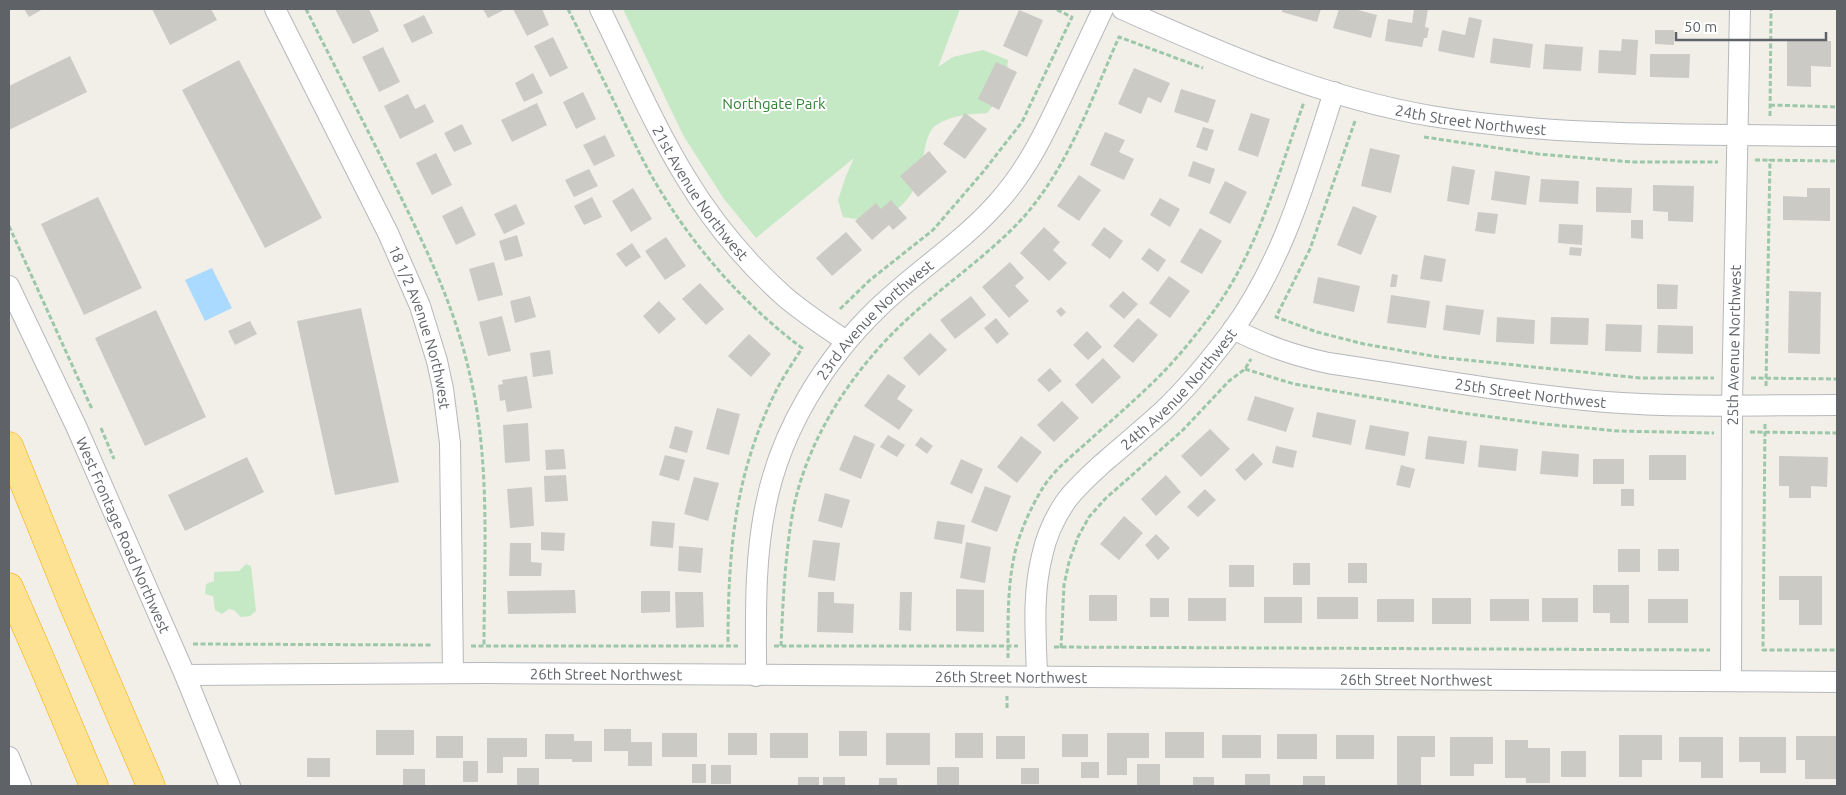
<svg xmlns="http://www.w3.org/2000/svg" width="1846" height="795" viewBox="0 0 1846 795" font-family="Ubuntu,sans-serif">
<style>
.green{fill:#c5e8c5}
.water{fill:#aadaff}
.building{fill:#cccac5}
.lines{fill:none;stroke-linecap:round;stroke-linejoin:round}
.minor-casing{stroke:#b5b8bc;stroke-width:22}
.highway-casing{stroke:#f9ab00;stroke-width:29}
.path{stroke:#9cc7a9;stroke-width:3;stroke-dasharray:5 2.5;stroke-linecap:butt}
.minor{stroke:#fff;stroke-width:20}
.highway{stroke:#fde293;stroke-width:28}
.labels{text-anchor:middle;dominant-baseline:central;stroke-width:4;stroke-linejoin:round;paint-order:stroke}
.park-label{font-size:15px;fill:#348238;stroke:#fff}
.street-label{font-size:15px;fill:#5f6368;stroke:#fff}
</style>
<rect width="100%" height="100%" fill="#f1efe8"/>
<path class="green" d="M623,9H960L938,67L953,57L983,50L1008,60L1005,91L987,113C969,114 951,115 935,126C925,134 924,157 921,169C917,190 904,208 885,216C873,222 855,219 843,217L838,200L846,176L854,158L756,238L724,199L683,135Z
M246,564L251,566L256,611L250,616L241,617L234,610L229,609L222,614L215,610L213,596L205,594L206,584L214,581V572L239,571Z"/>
<path class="water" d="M212,268L232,308L205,321L185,280Z"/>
<path class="building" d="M24,9H43L29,17Z
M152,9H211L217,20L170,45Z
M335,9H369L379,31L353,44Z
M483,9H503L504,10L488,18Z
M513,9H542L549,25L527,36Z
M1282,9H1321L1317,22L1282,12Z
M1339,9H1354L1377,15L1371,38L1333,28Z
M1414,9H1428L1425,27L1429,28L1427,38H1424L1422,47L1385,41L1388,19L1412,23Z
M1019,10L1043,20L1027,57L1003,46Z
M424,15L433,33L412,43L403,25Z
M1469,17L1482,20L1474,58L1438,51L1442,30L1465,35Z
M1655,30H1674V45L1655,44Z
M553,37L568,68L550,77L534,46Z
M1493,38L1533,44L1530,68L1490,63Z
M1622,39L1638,40L1636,75L1598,73L1599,50L1621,51Z
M1787,41H1831V67L1811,66V87L1787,86Z
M1545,44L1583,47L1581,71L1543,69Z
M383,47L400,82L379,92L362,57Z
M1650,54H1690L1689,78L1650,77Z
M70,56L87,92L9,130V86Z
M239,60L322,218L265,248L182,90Z
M996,62L1017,72L999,110L978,99Z
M1134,68L1170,83L1161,103L1148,97L1141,114L1118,104Z
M533,73L543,93L524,102L515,83Z
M1181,89L1216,100L1208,123L1174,112Z
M583,92L596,119L576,129L563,102Z
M408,94L415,109L425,104L434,122L400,139L384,106Z
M537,103L547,125L512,142L501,120Z
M965,113L987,129L965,159L943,144Z
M1251,113L1270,119L1258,157L1238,150Z
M462,124L472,144L454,152L444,133Z
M1203,127L1214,130L1207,151L1196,147Z
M1105,132L1125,140L1119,152L1134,159L1124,180L1090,165Z
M605,135L615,156L594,166L583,145Z
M1370,148L1400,155L1391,193L1361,186Z
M929,151L947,172L918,197L900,176Z
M436,153L452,185L432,195L416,163Z
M1193,161L1215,169L1210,184L1188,176Z
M1452,166L1475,170L1469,205L1447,201Z
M589,169L598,186L574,197L565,180Z
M1495,171L1530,176L1526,205L1491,200Z
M1079,175L1101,190L1079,221L1057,206Z
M1541,179L1579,181L1578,204L1539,202Z
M1225,181L1247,192L1230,224L1209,213Z
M1653,185L1694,186L1693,222L1668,221V212L1653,211Z
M1596,187L1632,188L1631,213L1596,212Z
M633,188L652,219L631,232L612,201Z
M1807,188H1830V221L1783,220V196L1807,197Z
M98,197L142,288L84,315L41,224Z
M592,197L602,217L584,225L574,206Z
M1160,198L1180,209L1170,227L1150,215Z
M891,200L907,218L893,230L889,225L872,240L855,221L876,203L881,209Z
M516,204L525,224L504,234L494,214Z
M462,206L476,235L456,245L442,216Z
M1353,206L1377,216L1361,255L1337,245Z
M1478,212L1498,214L1495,234L1475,231Z
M1631,220H1643V239L1631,238Z
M1559,224L1583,225L1582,245L1558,243Z
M1044,227L1060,242L1053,250L1067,263L1049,281L1020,253Z
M1104,227L1123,241L1110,259L1091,245Z
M1200,228L1222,241L1202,274L1180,262Z
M846,232L862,250L832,276L816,258Z
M517,235L523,256L505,261L499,241Z
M666,237L686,266L665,280L645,251Z
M632,243L641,257L626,267L616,254Z
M1570,247L1582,248L1581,256L1569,255Z
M1149,248L1166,260L1158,272L1141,259Z
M1424,255L1446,259L1442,282L1420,279Z
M494,262L503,295L478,301L469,269Z
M1010,262L1024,278L1015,286L1029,301L1009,318L982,287Z
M1392,274L1398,275L1396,287H1390Z
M1169,276L1190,291L1170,318L1149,303Z
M1318,277L1360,286L1354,312L1313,303Z
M700,283L724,309L706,325L682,299Z
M1657,284L1678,285L1677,309H1657Z
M1123,291L1138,304L1124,319L1109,306Z
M1789,291L1821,292L1820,354L1788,353Z
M1391,295L1430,301L1426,328L1387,323Z
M530,296L536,317L515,323L510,301Z
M971,296L986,315L955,339L940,320Z
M659,301L676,319L659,334L643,316Z
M1446,305L1484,310L1480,335L1443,330Z
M1061,307L1066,312L1061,317L1056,311Z
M361,308L399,482L335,495L297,321Z
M156,310L206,417L145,446L95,338Z
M502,316L511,351L488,356L479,322Z
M1497,317L1535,320L1534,344L1496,342Z
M1551,317L1589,318L1588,345L1550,344Z
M996,318L1009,334L997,344L984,328Z
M1138,318L1158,335L1133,363L1113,346Z
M250,321L257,334L235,345L228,331Z
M1606,324L1642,325L1641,352L1605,351Z
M1658,325L1693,326V354L1657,353Z
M1087,331L1102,347L1088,360L1073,345Z
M930,333L947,350L919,376L903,358Z
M749,334L771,354L751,377L728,356Z
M550,350L553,374L533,377L530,353Z
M1103,358L1121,377L1092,404L1075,385Z
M1050,368L1062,381L1049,392L1037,380Z
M888,374L906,386L897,399L913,410L899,430L864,406Z
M527,376L532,408L507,412L505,400L500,401L498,385L503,384L502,380Z
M1255,396L1294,408L1286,432L1247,420Z
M1062,401L1079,418L1054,442L1037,425Z
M717,408L740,414L729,455L706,449Z
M1317,412L1356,420L1351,445L1312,437Z
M528,423L530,461L505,463L503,425Z
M1370,425L1409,432L1405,456L1365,449Z
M675,426L693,431L687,453L669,448Z
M1210,429L1230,449L1201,477L1181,456Z
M854,435L875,444L861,479L839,470Z
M888,435L905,445L897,457L880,447Z
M1021,436L1042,452L1017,483L997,467Z
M1428,436L1467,441L1464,464L1425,459Z
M921,437L933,446L927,454L915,445Z
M1480,445L1518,449L1516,471L1478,467Z
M1276,446L1297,451L1293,468L1272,463Z
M564,449L566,469L546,470L545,450Z
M1542,451L1579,454L1578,477L1540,474Z
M1253,453L1263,464L1245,481L1235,470Z
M665,455L685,460L679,481L659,475Z
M1649,455H1686V480H1649Z
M1779,456L1828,457L1827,487L1811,486V498H1789V486H1779Z
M247,457L264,492L185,531L168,495Z
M961,459L983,469L972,494L950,484Z
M1593,459H1624V484H1593Z
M1401,465L1415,469L1410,488L1396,485Z
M566,475L568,501L545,502L544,476Z
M1166,475L1181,492L1156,516L1141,499Z
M694,477L719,483L708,521L684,514Z
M985,486L1011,496L997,532L971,522Z
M532,487L534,526L510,528L507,489Z
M1205,489L1216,500L1198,517L1187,507Z
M1621,489H1634V506H1621Z
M825,493L850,500L842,528L818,521Z
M1124,516L1143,533L1119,560L1100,544Z
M652,521L675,523L673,548L650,546Z
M937,521L965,525L962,544L934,539Z
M541,532L565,533L564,551L541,550Z
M1156,534L1170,548L1158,560L1145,545Z
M813,540L840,543L835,581L808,577Z
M966,542L991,547L985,583L960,578Z
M510,543H531V562L542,563L541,576H509Z
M679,546L703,548L701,573L678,571Z
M1618,549H1640V572H1618Z
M1658,549H1679V571H1658Z
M1293,563H1310V585H1293Z
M1348,563H1367V583H1348Z
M1229,565H1254V587H1229Z
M1779,576H1822V625H1799V600H1779Z
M1593,585H1629V623H1610V613H1593Z
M956,589L984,590V632L956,631Z
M575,590L576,613L508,614L507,591Z
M641,591H670V612L641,613Z
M675,592H703L704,627L676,628Z
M818,592H834V603L854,604L853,633L817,632Z
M900,592H912L911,631L899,630Z
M1089,595H1117V621H1089Z
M1264,597H1302V623H1264Z
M1317,597H1358V619H1317Z
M1150,598H1169V617H1150Z
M1188,598H1226V621H1188Z
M1432,598H1471V624H1432Z
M1542,598H1578V622H1542Z
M1377,599H1414V622H1377Z
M1490,599H1529V621H1490Z
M1648,599H1688V623H1648Z
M604,729H631V742H652V766H628V751H604Z
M376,730H414V755H376Z
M839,731H867V756H839Z
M1165,732H1204V758H1165Z
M662,733H697V757H662Z
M728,733H757V755H728Z
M770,733H808V758H770Z
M886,733H930V765H886Z
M955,733H983V758H955Z
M1107,733H1149V758H1127V775H1107Z
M545,734H574V741H592V762H572V759H545Z
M1062,734H1088V757H1062Z
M1277,734H1317V759H1277Z
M1222,735H1261V758H1222Z
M1336,735H1374V759H1336Z
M1619,735H1662V760H1642V777H1619Z
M436,736H463V758H436Z
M996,736H1025V759H996Z
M1397,736H1435V757H1421V786H1397Z
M1796,736H1837V779H1805V760H1796Z
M1450,737H1493V764H1474V776H1450Z
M1679,737H1723V778H1701V762H1679Z
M1739,737H1786V773H1760V762H1739Z
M487,738H527V757H503V773H487Z
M1505,740H1528V748H1550V783H1526V778H1505Z
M1561,751H1586V777H1561Z
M307,758H330V777H307Z
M463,761H478V782H463Z
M1081,762H1099V778H1081Z
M692,764H706V783H692Z
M1137,764H1160V786H1137Z
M711,765H731V784H711Z
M937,767H959V786H937Z
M517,768H539V786H517Z
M1021,768H1039V784H1021Z
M403,769H425V786H403Z
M1245,774H1270V786H1245Z
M1303,776H1325V786H1303Z
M798,777H819V786H798Z
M823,777H845V786H823Z
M1193,777H1214V786H1193Z
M879,778H897V786H879Z"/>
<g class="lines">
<g class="minor-casing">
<g id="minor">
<path id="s1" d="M275,9L388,233L420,306L437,361L443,389L450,443L453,673"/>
<path id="s2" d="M600,9C628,65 653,124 686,178C712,221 747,263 785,297C804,313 825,327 846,341"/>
<path id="s3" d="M1122,9C1221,53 1323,98 1431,116C1565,138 1702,134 1837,136"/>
<path id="s4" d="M9,286L76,426L185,675L230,786"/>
<path id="s5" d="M1233,329C1267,346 1292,355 1328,363C1421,377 1513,394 1606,402C1683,408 1761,405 1837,405"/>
<path id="s6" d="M185,675L484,673L1837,682"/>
<path id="s7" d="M756,676C756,618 754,560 766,504C781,430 824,360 878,308C916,271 963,242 998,202C1027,170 1045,132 1063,94C1076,66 1090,37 1103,9"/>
<path id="s8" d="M1037,677C1036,636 1032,596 1042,556C1046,537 1055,517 1066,501C1076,487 1090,475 1103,463C1123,446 1143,429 1163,411C1188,387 1211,359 1232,331C1284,260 1307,175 1334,92"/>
<path id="s9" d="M1731,681L1732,405L1740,9"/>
<path d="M9,757L21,786"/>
</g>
</g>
<g class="highway-casing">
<path id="highway" d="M9,446L73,604L151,786
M9,587L43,665L94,786"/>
</g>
<path class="path" d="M306,9C333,63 361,117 388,171C420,236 453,300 469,371C491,460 484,555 484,646
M568,9C586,45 604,81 622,118C635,144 647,170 663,195C699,253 747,307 802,348C794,361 785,374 778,387C734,473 728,552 728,646
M1770,105L1837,107
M1770,116L1771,9
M1355,121L1310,249L1276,317L1317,332L1364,344L1438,357L1640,378H1714
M1424,137L1538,154L1632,162H1718
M1755,160L1837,161
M9,226L92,409
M840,309L870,280L933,230L983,172L1022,122L1072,17L1055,9
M1245,369L1294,384L1462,413L1544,424L1618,431L1714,433
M1751,378L1837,379
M1766,386L1770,159
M1765,424L1763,650H1837
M101,428L114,459
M1750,432L1837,433
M193,644L433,645
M471,646H738
M774,646H1018
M781,646C783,601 785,555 793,511C806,443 848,377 897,329C935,291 982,261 1019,222C1067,171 1091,100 1119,37L1203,68
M1054,647L1710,650
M1061,648L1064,585L1069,562L1078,537L1089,517L1105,499L1183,430L1229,381L1245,369L1251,359
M1008,658C1008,621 1007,584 1016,548C1022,527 1032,505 1044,486C1054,471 1069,458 1083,446C1104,427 1125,409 1145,390C1169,368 1190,343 1210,316C1258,252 1277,177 1304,102
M1007,708V696"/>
<use href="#minor" class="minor"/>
<use href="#highway" class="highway"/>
</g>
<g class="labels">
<g class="park-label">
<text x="774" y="103">Northgate Park</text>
</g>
<g class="street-label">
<text stroke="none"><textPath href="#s3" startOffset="368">24th Street Northwest</textPath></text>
<text stroke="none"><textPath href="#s2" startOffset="210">21st Avenue Northwest</textPath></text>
<text stroke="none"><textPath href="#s7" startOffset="391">23rd Avenue Northwest</textPath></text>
<text stroke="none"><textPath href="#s1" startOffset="351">18 1/2 Avenue Northwest</textPath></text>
<text stroke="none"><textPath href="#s9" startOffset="336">25th Avenue Northwest</textPath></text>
<text stroke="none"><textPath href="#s8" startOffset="341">24th Avenue Northwest</textPath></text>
<text stroke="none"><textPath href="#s5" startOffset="306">25th Street Northwest</textPath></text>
<text stroke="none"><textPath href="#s4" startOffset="274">West Frontage Road Northwest</textPath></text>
<text stroke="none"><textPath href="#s6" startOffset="421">26th Street Northwest</textPath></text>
<text stroke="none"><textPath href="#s6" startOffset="826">26th Street Northwest</textPath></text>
<text stroke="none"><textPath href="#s6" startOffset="1231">26th Street Northwest</textPath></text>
</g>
</g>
<rect width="1846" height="795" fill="none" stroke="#5f6368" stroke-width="20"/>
<path d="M1676 32v8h150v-8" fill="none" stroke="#5f6368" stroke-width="2.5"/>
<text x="1684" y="32" font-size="15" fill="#5f6368" stroke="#ffffff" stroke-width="4" paint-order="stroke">50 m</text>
</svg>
